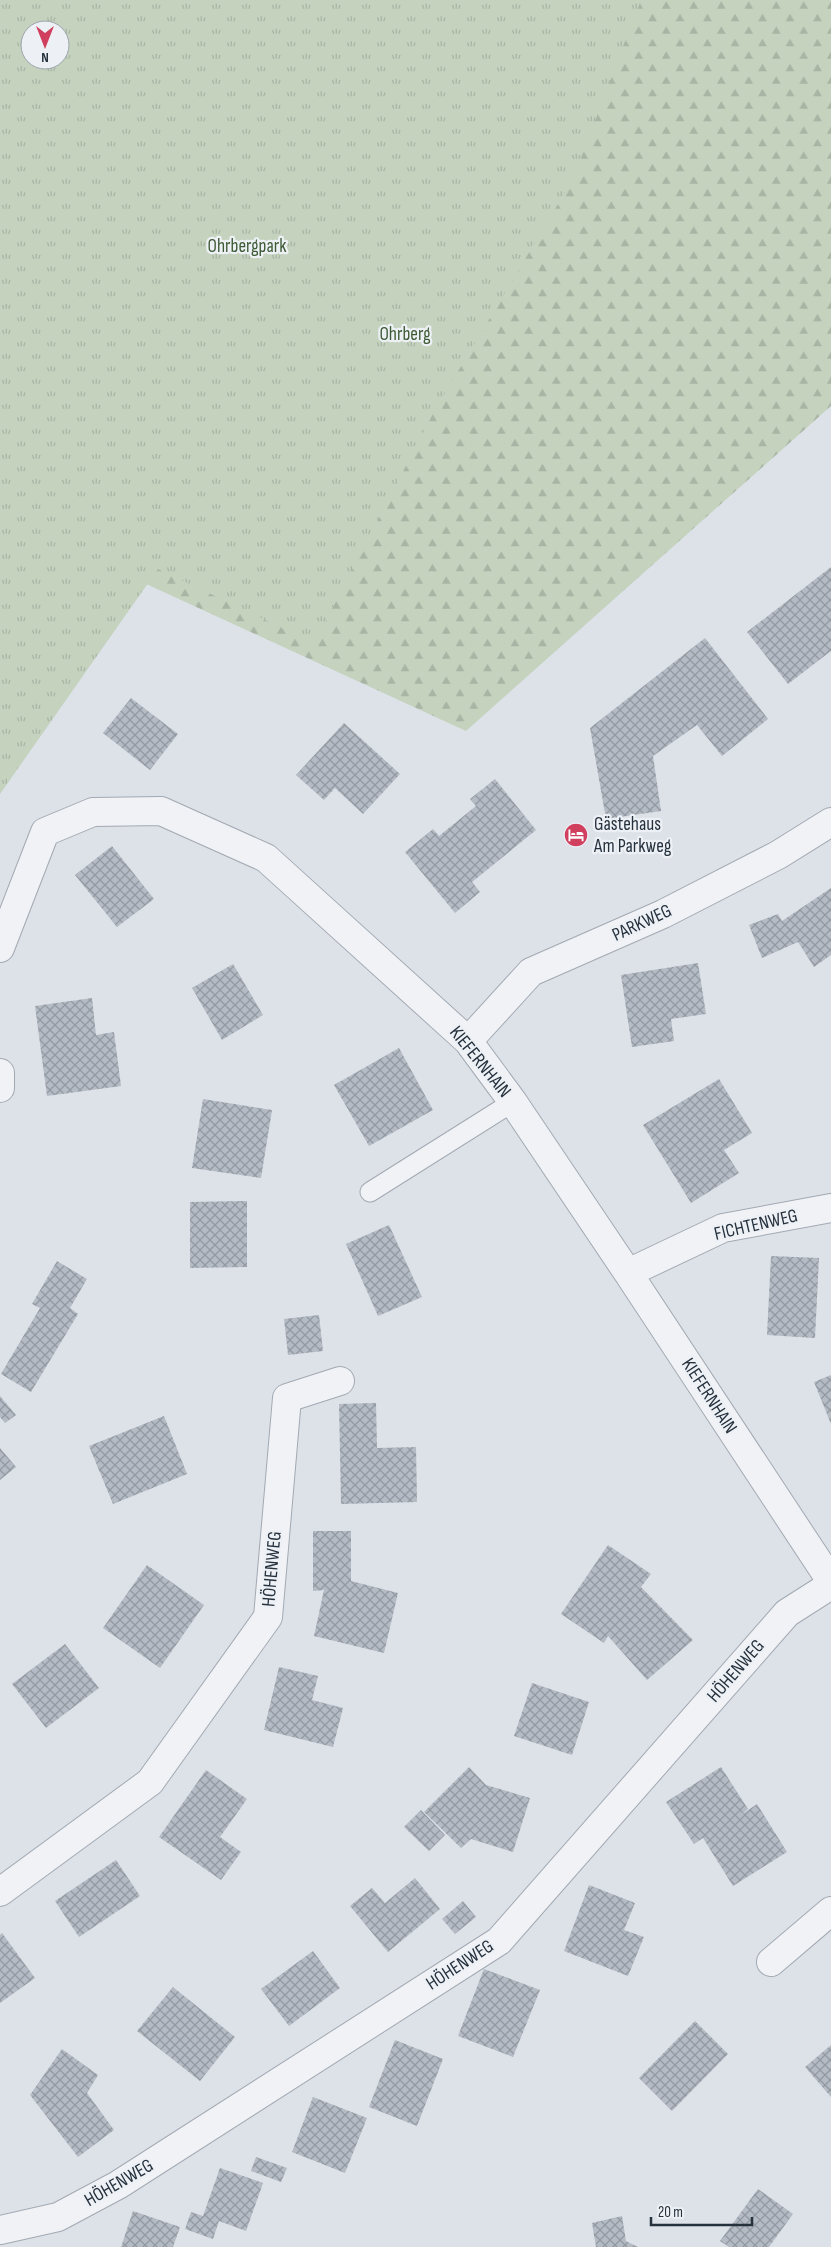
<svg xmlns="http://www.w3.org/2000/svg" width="831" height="2247" viewBox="0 0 831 2247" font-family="'Sofia Sans Condensed',sans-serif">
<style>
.forest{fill:url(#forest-firs);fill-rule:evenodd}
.park{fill:url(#park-tufts);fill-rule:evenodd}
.building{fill:url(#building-cross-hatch)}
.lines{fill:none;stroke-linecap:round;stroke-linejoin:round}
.lane-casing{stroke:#a2a9b2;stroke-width:21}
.street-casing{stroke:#a2a9b2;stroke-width:30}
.lane{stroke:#f0f2f6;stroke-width:19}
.street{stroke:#f0f2f6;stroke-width:28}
.labels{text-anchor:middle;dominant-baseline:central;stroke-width:4.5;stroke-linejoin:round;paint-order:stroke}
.park-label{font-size:19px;fill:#3d5a34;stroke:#edf1f5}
.poi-label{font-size:19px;fill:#26313e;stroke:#edf1f5;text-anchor:start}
.street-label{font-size:19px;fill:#26313e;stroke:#edf1f5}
</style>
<defs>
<pattern id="forest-firs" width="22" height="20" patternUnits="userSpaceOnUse" patternTransform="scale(1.25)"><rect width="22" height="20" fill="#c4d2be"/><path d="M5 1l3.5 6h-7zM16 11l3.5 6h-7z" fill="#a8b5a4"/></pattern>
<pattern id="park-tufts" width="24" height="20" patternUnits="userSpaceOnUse" patternTransform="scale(1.25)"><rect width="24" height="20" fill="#c4d2be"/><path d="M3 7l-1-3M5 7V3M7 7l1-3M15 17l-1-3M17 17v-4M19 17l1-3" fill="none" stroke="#a8b5a4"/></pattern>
<pattern id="building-cross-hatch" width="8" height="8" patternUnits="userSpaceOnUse" patternTransform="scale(1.25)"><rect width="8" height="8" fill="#b5bbc4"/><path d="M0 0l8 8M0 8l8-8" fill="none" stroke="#9399a1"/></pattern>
</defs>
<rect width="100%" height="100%" fill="#dde2e8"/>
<path class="forest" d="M0,0H831V406L466,731L131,577ZM30,30H60V60H30Z"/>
<path class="park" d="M0,0H641L573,179L436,408L314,643L158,569L0,794ZM30,30H60V60H30Z"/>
<path class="building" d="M831,567V651L788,684L747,632Z
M705,638L768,719L722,756L697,725L653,756L661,811L606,819L590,728Z
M131,698L178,734L150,770L103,733Z
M344,723L400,774L363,814L335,788L324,800L296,775Z
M495,779L536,830L472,882L480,892L455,913L405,852L433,829L439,836L476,806L470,799Z
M112,846L154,899L117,927L75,875Z
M831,888V955L814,967L798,942L762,958L749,925L778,914L782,921Z
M698,963L706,1014L671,1019L674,1041L632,1047L621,975Z
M233,964L263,1015L222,1040L192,988Z
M92,998L96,1035L114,1032L121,1086L47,1096L35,1006Z
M399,1048L433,1110L369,1146L334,1085Z
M719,1079L752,1133L724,1150L739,1173L691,1203L643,1125Z
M203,1099L272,1110L261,1178L192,1168Z
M247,1201V1267L190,1268V1202Z
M389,1225L422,1297L378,1316L346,1244Z
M771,1256L819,1258L815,1338L767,1335Z
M57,1261L87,1279L70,1308L78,1314L31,1392L1,1374L40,1308L32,1304Z
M319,1315L323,1351L288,1355L284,1319Z
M831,1375V1424L814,1382Z
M0,1396L16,1415L5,1423L0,1417Z
M376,1403L377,1448L416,1447L417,1502L341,1504L339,1404Z
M164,1416L187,1474L113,1504L89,1446Z
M0,1448L16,1467L0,1480Z
M313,1531H351V1581L398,1593L384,1653L314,1636L324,1590L313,1591Z
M608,1545L651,1574L641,1587L693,1640L647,1680L608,1636L604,1643L561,1614Z
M147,1565L204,1605L160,1668L103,1628Z
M65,1644L99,1688L46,1728L12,1684Z
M279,1667L318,1676L312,1700L343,1708L333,1747L264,1730Z
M532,1683L589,1702L572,1755L514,1736Z
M469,1767L486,1785L530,1798L513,1852L471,1839L461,1848L424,1812Z
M721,1767L748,1809L741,1815L757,1804L787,1852L733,1886L703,1838L694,1844L666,1802Z
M206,1770L247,1799L220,1837L241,1852L221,1880L159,1837Z
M421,1810L445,1835L429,1851L404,1827Z
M116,1860L140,1896L79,1937L55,1901Z
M415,1878L440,1909L388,1952L350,1906L372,1888L385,1903Z
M589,1885L635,1903L624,1930L644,1937L628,1976L564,1951Z
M463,1901L476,1917L455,1934L442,1919Z
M2,1933L35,1978L0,2003V1935Z
M313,1951L340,1988L289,2026L261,1989Z
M484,1969L540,1990L513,2057L458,2036Z
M173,1987L235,2037L200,2081L137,2031Z
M695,2021L728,2054L672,2111L639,2078Z
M395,2040L443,2059L417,2126L369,2107Z
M831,2045V2097L805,2067Z
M62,2049L98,2075L87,2093L114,2130L78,2157L30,2095Z
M313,2097L367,2118L345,2173L292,2152Z
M256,2157L287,2168L281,2182L251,2171Z
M220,2168L263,2183L246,2231L219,2221L213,2239L185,2229L191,2212L203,2216Z
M758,2189L793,2214L769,2247H729L720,2241Z
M133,2211L180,2227L173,2247H121Z
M622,2216L626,2241L638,2247H596L592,2223Z"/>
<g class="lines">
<g class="lane-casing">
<path id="lane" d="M370,1192L513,1102"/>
</g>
<g class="street-casing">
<path id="street" d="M0,948L45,832L93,812L161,811L266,858L468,1041L513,1102L628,1273L831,1581
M468,1041L531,972L663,914L778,855L831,822
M0,1073V1088
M628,1273L723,1228L831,1208
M0,1892L150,1782L268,1617L287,1398L340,1381
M771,1962L831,1911
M0,2230L58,2217L118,2185L499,1941L787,1613L831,1585"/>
</g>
<use href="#lane" class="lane"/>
<use href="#street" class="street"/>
</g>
<defs>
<g id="hotel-disc" transform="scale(1.25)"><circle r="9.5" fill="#d03f5d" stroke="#edf1f5"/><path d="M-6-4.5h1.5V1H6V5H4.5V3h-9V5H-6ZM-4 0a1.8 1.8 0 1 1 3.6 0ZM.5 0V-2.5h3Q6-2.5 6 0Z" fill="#fff"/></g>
</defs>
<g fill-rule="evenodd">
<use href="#hotel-disc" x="576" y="835"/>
</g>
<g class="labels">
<g class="park-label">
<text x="247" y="246">Ohrbergpark</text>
<text x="405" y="334">Ohrberg</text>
</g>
<g class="poi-label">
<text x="594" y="824">Gästehaus<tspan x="594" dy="22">Am Parkweg</tspan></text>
</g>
<g class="street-label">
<text transform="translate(642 923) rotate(-25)">PARKWEG</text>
<text transform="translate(480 1062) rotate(51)">KIEFERNHAIN</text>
<text transform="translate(756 1225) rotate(-13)">FICHTENWEG</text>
<text transform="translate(709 1396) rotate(57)">KIEFERNHAIN</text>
<text transform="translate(272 1569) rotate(-85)">HÖHENWEG</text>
<text transform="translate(736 1671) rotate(-49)">HÖHENWEG</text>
<text transform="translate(460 1965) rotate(-33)">HÖHENWEG</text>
<text transform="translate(119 2183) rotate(-30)">HÖHENWEG</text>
</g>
</g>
<g transform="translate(45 45) rotate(180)"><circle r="24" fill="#edf1f5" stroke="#9da4ac"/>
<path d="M0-4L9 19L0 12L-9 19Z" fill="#d03f5d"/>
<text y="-8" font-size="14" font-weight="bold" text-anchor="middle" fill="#26313e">N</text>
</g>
<path d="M651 2217v8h101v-8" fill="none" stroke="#26313e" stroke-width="2.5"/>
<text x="658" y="2217" font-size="15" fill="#26313e" stroke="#edf1f5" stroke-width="4" paint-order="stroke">20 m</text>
</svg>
